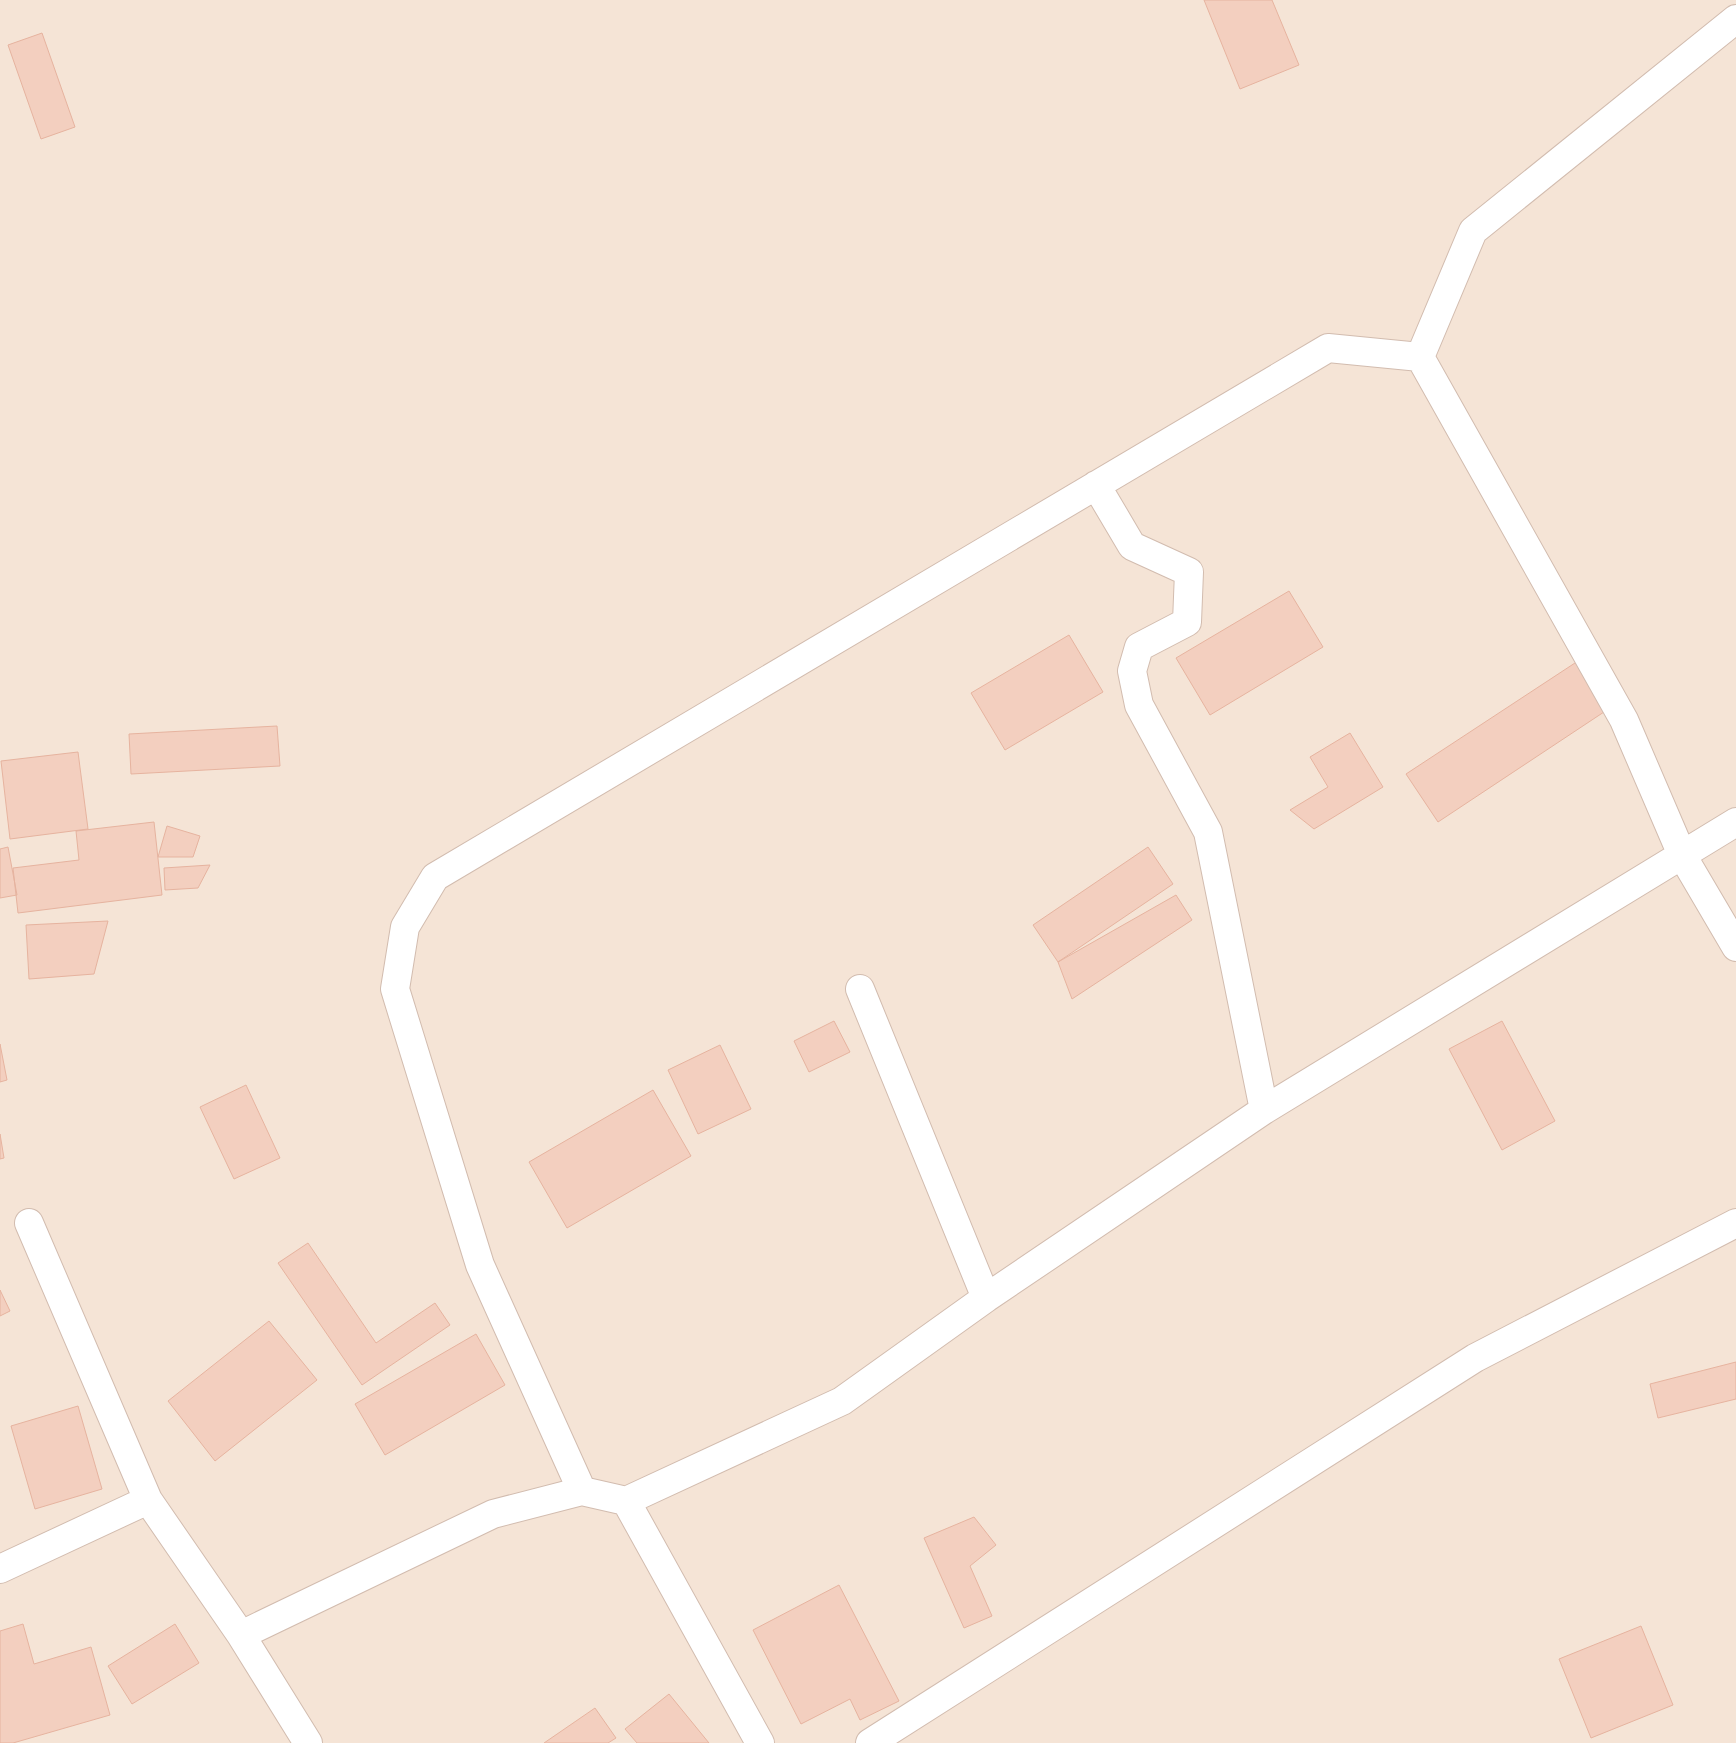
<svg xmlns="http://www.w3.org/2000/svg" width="1736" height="1743" viewBox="0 0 1736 1743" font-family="'Titillium Web',sans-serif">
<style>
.residential{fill:#f5e4d6}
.building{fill:#f3cfbf;stroke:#e6b39f}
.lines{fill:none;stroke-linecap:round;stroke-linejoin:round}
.street-casing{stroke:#d2bcaf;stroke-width:30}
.street{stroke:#fff;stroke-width:28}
</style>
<rect width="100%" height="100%" fill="#fdf3e8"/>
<path class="residential" d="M0,0H1736V1743H0Z"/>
<path class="building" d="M1204,0H1272L1299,65L1240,89Z
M42,33L75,127L41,139L8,45Z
M1289,591L1323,647L1210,715L1176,658Z
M1069,635L1103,692L1005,750L971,693Z
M1578,661L1610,708L1438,822L1406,774Z
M277,726L280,766L131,774L129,734Z
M1350,733L1383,787L1314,829L1290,810L1328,787L1310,757Z
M78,752L88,829L10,839L1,761Z
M154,822L162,895L18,913L13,868L79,860L76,831Z
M167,826L200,836L193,857H158Z
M8,847L17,895L0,898V849Z
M1148,847L1173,884L1058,962L1033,925Z
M210,865L198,888L165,890L164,868Z
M1176,895L1192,920L1072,999L1058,962Z
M108,921L94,974L29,979L26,925Z
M834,1021L850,1052L809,1072L794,1041Z
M1502,1021L1555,1121L1502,1150L1449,1049Z
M0,1044L7,1080L0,1082Z
M720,1045L751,1109L698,1134L668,1070Z
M246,1085L280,1158L234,1179L200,1107Z
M653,1090L691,1156L567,1228L529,1162Z
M0,1134L4,1158L0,1159Z
M308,1243L376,1343L435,1303L450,1325L362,1385L278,1263Z
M0,1290L10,1311L0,1316Z
M269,1321L317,1380L215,1461L168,1401Z
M476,1334L505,1385L385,1455L355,1404Z
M1736,1362V1399L1658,1418L1650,1384Z
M78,1406L102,1489L35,1509L11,1426Z
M974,1517L996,1545L970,1566L992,1616L964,1628L924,1538Z
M839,1585L899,1701L860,1720L850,1699L801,1724L753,1630Z
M23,1624L34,1664L91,1647L110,1715L13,1743H0V1631Z
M175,1624L199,1663L132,1704L108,1666Z
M1641,1626L1673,1705L1591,1738L1559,1659Z
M669,1694L709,1743H637L625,1729Z
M595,1708L616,1738L608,1743H544Z"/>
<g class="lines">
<g class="street-casing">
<path id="street" d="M1420,357L1624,720L1682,855L1736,947
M1096,485L1132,546L1189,572L1187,622L1139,647L1132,671L1139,705L1208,832L1264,1110
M860,989L986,1298
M29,1223L148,1500L241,1635L308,1743
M582,1491L480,1265L395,989L405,927L435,877L1328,348L1420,357L1473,231L1736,19
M626,1501L760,1743
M0,1569L148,1500
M241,1635L493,1514L582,1491L626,1501L842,1401L986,1298L1264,1110L1736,822
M870,1743L1475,1358L1736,1223"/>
</g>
<use href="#street" class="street"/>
</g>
</svg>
